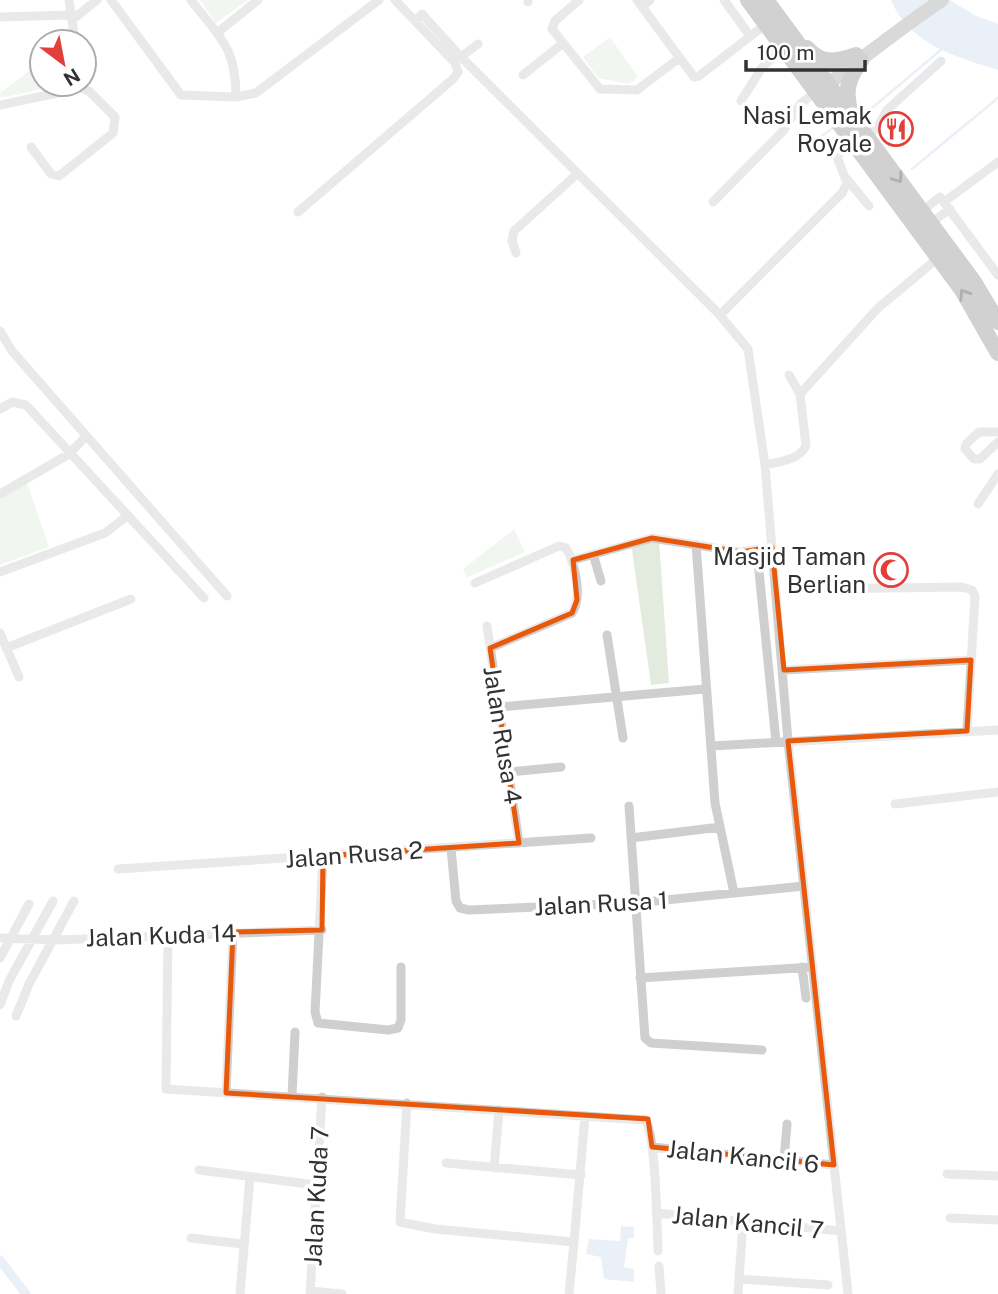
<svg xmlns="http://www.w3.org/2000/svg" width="998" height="1294" viewBox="0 0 998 1294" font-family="'Public Sans',sans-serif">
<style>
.green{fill:#e3ebde}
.water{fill:#cedded}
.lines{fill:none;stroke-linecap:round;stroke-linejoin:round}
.stream{stroke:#cedded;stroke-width:2.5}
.canal{stroke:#cedded;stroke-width:9}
.street{stroke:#cfcfcf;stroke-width:9}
.primary{stroke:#aaa;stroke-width:14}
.highway{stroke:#999;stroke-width:16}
.oneway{stroke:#515151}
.marked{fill:none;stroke:#e8590c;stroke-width:5;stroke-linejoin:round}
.labels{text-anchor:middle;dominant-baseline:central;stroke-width:7;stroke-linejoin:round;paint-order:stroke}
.poi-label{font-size:24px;fill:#323232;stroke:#fff;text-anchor:end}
.street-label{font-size:24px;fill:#323232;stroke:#fff}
</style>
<rect width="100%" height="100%" fill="#fff"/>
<path class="green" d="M200,0H248L216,23Z
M610,37L638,77L629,84L598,78L583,57Z
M42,61V84H64L1,98L0,93Z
M27,483L49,547L0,565V497Z
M514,529L525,552L466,578L463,569Z
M659,540L669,683L651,685L631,543Z"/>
<path class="water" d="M891,0H950L974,15L998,24V70C956,57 909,44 891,0Z
M621,1226L634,1227V1238H628L624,1267L634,1269V1282L604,1279L601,1257L586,1254L589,1239L620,1241Z"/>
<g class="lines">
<path class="stream" d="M865,114L943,48
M807,147L834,127
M912,169L998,98"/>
<path class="canal" d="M0,1260L26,1294"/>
<path class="street" d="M69,0L75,42
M111,0L181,95L236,97L256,93L379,0
M191,0C220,38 236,47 236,97
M528,0V2
M579,0L555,21L552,29L600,89L637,90L678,59
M637,0L694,77L699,76L766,24
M724,0L750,36
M642,7L650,0
M0,17L71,15
M72,20L97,0
M415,21L422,14L461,57L718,313L748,349L765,465L788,741L848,1294
M217,33L258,0
M461,57L478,44
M523,75L562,44
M741,101L763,66L784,49
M0,105L81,88L89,91L115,117L113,133L59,176L51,174L31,147
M866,137L878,126L887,110L941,61
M846,178L869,206
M713,202L784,130L800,104L816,92
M944,202L998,162
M922,211L940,197L998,275
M298,212L453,79L458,72L455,63L395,0
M931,223L950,209
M516,253L512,241L514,231L577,174
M724,311L842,193L847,183L837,157L849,138
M0,331L12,351L227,596
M800,394L878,308L938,258
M0,409L12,402L26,405L204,598
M998,432H979L966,444L965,449L974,459H980L998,442
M765,465C780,461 798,461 806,446L800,394L789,375
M0,494L69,454L86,436
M978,504L998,474
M696,544L715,803L734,893
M757,551L776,742
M593,554L601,581
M573,560L652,538L741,552L772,547
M0,572L105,533L127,516
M475,583L559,546L566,548C575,563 583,597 572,613L490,648
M812,589L962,587L972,590L975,596L967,731
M487,626L519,843
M0,633L19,677
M607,635L623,738
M6,648L131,599
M784,670L971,660
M499,707L705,689
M712,746L998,730
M509,772L561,767
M895,804L998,792
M629,806L645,1038L651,1043L762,1050
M631,838L720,827
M451,848L456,901L460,908L469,910L636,903L804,886
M323,856L315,1012L318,1023L388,1030L398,1028L401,1020V967
M118,869L591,838
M168,935L166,1089L645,1120C656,1132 657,1228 658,1251
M0,938L57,940L322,930
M0,958L29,904
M802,967L806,998
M640,978L812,967
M0,1005L9,981L53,901
M16,1016L29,984L74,901
M226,1093L233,932
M292,1096L295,1032
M407,1103L400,1222L435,1229L574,1242L569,1294
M652,1147L834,1165
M784,1160L787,1124
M446,1163L581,1175
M494,1168L499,1110
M199,1170L316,1185
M947,1174L998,1176
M656,1213L841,1231
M950,1218L998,1220
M191,1238L243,1244
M574,1242L585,1116
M659,1266L661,1294
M739,1279L828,1285
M310,1291L342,1294
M240,1294L250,1177
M310,1294L322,1097
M738,1294L743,1222"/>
<path class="primary" d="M820,90C861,60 900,28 942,0"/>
<path class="highway" d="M748,0L962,290L998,353
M766,0L974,282L998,322
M807,48C822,65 836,62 856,55
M851,113C844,92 848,78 861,61"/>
</g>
<defs><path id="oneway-chevron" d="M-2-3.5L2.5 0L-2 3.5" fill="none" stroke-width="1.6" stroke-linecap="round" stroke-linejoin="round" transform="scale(1.75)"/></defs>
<g class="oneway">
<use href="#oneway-chevron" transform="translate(898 178) rotate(54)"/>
<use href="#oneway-chevron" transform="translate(964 294) rotate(-123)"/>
</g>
<path d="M0 0H998V1294H0ZM652,538L741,552L772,547L784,670L971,660L967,731L788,741L834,1165L652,1147L648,1119L226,1093L233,932L322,930L323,856L519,843L490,648L572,613L577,600L573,560Z" fill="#fff" fill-opacity=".55" fill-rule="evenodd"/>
<path class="marked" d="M652,538L741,552L772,547L784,670L971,660L967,731L788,741L834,1165L652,1147L648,1119L226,1093L233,932L322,930L323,856L519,843L490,648L572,613L577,600L573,560Z"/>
<defs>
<g id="restaurant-ring" transform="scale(1.75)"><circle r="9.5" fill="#fff" stroke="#e23f3a" stroke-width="1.5"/><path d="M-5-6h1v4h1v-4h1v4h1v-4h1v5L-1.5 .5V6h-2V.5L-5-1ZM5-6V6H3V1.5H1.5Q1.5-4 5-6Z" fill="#e23f3a"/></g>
<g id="mosque-ring" transform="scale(1.75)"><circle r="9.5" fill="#fff" stroke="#e23f3a" stroke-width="1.5"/><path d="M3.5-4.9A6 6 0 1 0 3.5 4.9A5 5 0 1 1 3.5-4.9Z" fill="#e23f3a"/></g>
</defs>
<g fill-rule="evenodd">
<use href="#restaurant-ring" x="896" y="129"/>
<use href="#mosque-ring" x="891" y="570"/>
</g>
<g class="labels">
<g class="poi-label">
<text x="872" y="115">Nasi Lemak<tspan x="872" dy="28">Royale</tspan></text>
<text x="866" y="556">Masjid Taman<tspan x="866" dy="28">Berlian</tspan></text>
</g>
<g class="street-label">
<text transform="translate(503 735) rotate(81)">Jalan Rusa 4</text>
<text transform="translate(354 854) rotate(-4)">Jalan Rusa 2</text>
<text transform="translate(601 903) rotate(-3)">Jalan Rusa 1</text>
<text transform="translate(161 935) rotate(-2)">Jalan Kuda 14</text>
<text transform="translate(743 1156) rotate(6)">Jalan Kancil 6</text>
<text transform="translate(316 1196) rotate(-87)">Jalan Kuda 7</text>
<text transform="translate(748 1222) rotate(6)">Jalan Kancil 7</text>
</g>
</g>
<g transform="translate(63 63) rotate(148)"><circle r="33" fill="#ffffff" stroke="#adadad" stroke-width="2"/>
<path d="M0-5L12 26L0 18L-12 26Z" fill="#e23f3a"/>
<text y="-10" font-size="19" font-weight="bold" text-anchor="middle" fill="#323232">N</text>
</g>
<path d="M746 60v10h119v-10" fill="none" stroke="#323232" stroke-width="3.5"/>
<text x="757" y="60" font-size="21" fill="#323232" stroke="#ffffff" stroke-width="5" paint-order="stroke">100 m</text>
</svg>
